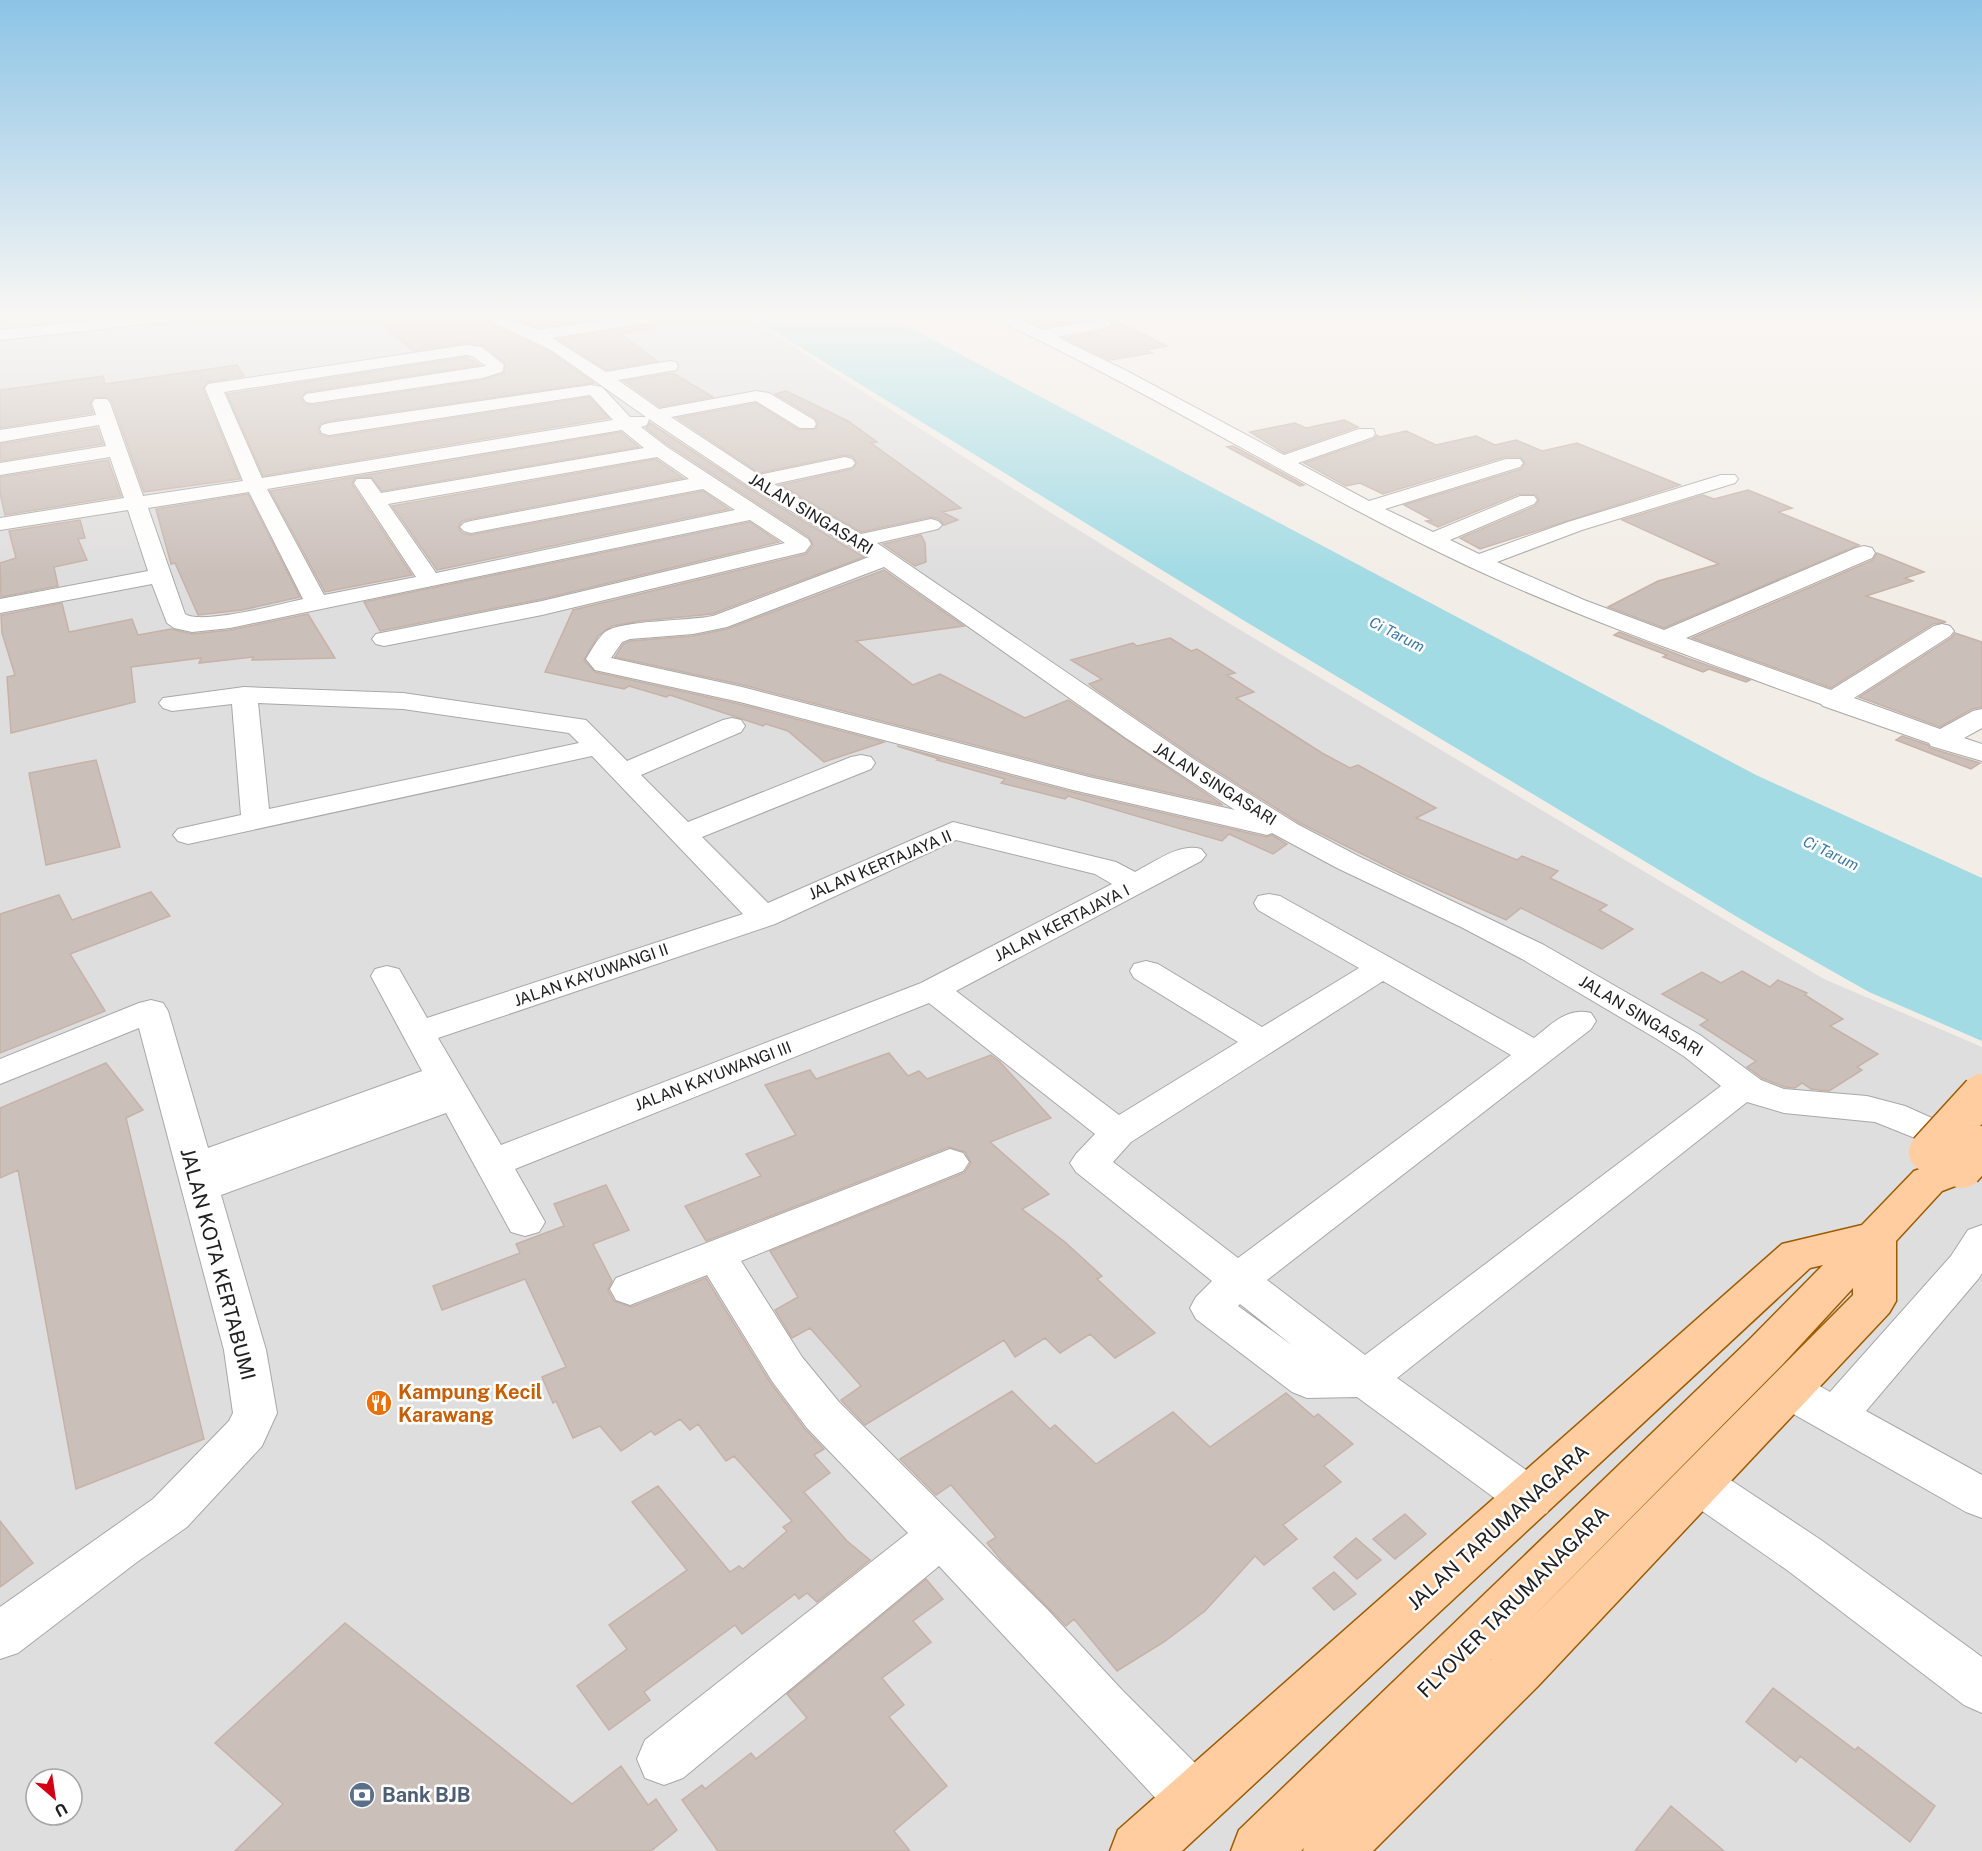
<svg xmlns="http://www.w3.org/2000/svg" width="1982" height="1851" viewBox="0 0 1982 1851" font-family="'Public Sans',sans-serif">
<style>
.residential{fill:#dfdede;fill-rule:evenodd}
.water{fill:#a3dbe4}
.building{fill:#cbbfb9;stroke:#c6b2a7;stroke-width:1.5}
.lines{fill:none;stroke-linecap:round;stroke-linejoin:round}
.minor-casing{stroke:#a8a8a8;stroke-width:2}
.major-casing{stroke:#9e5b00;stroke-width:3}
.minor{fill:#fff;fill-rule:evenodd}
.major{fill:#ffcd9f;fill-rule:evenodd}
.major-bridge-casing{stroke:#9e5b00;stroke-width:43;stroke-linecap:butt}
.major-bridge{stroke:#ffcd9f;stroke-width:40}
.labels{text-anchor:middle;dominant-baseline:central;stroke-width:5;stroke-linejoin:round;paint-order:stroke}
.far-water-label{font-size:15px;font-style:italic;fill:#3b78a2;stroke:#fff}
.street-label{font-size:16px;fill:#212121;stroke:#fff}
.near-street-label{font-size:20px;fill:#212121;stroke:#fff}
.near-food-label{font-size:20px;font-weight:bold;fill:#c56008;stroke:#fff;text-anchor:start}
.near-service-label{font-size:20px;font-weight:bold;fill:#4e5e75;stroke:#fff;text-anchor:start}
</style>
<rect width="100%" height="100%" fill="#f2ede7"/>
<path class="residential" d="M0,315H744L1048,511L1222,619L1824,979L1982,1047V1851H0ZM36,1779H72V1815H36Z"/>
<path class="water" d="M748,315H886L1756,775L1982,878V1041L1869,992L1754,927L1243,620Z"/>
<path class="building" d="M371,315H479L482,320L550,352L594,383L329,421L320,424L318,430L321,435L329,437L589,397L609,418L263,476L227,394L466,357L480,365L306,392L301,398L304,403L312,405L482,380L504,373L505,363L482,345L466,343L413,351Z
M507,315H622L538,328Z
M1016,315H1104L1167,346L1146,350L1152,353L1110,360L1064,338L1109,329L1113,325L1110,319L1103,317L1042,328Z
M655,323V328L621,334L657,361L606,370L558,339Z
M237,365L244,376L208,382L203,389L240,479L144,492L112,402L107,397L93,398L90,404L93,413L0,428V390L103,376L105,384Z
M673,373L713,397L660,407L624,381Z
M786,391L848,421L877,442L871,443L961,508L942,512L958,520L944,525L939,519L931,517L861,532L780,485L852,469L857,463L853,457L845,455L759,473L677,418L756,403L799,430L816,429L818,423L815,418L775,394Z
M1344,420L1358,427L1284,453L1250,432L1295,423L1306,428Z
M650,423L748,488L864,557L712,614L640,621L612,626L598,636L584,660L595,672L739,704L884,742L824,762L788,731L766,724L763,726L670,695L666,697L629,686L624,689L545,672L573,610L806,554L813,545L809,537L668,445L646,428Z
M97,428L103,444L0,461V444Z
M1406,431L1436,445L1476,436L1495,445L1516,440L1542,451L1577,443L1680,485L1480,549L1460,538L1535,506L1539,500L1536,495L1519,494L1438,527L1426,521L1432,520L1404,505L1521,469L1525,463L1520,457H1505L1383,494L1360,483L1346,486L1304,463L1374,439L1377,435L1380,437Z
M621,432L639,447L382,491L371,477L355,478L352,484L412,575L325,592L270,491Z
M1233,446L1290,477L1304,485L1300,486L1227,447Z
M656,459L683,478L471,519L462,521L458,527L462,533L471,535L703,491L729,509L437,570L392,506Z
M108,460L121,496L5,515L0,493V477Z
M1748,490L1792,508L1778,512L1859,545L1664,628L1608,607L1658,581L1719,564L1622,520L1703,495L1714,499Z
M248,494L300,597L242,610L198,615L175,563L171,564L156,509Z
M80,520L85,538L78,539L87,560L54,567L58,586L1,597L0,563L16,558L9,531Z
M750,522L779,542L542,599L380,631L364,602Z
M921,535L925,543L926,562L915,566L883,544Z
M1877,553L1924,572L1905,578L1913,581L1866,596L1946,622L1933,624L1831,688L1692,638L1873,560Z
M884,570L964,626L856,641L913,685L940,674L1025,718L1068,700L1223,805L1090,775L743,685L615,657L623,644L630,641L693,636L727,629Z
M62,603L69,632L132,619L138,635L171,629L192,634L230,630L308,614L335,658L252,660L253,657L199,663L201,658L131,667L135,702L11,733L7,677L15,675L2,633L1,615Z
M1619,632L1687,658L1750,680L1746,682L1709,669L1703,672L1663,657L1667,655L1614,635Z
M1955,633L1982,642V707L1972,709L1940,727L1859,697L1951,638Z
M1170,638L1191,651L1197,649L1235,673L1227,675L1254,692L1236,698L1322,753L1350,768L1358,765L1436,808L1416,818L1517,860L1522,856L1558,871L1550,878L1607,905L1599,910L1633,929L1602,949L1521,908L1506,920L1400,873L1298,822L1196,758L1095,689L1089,684L1102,679L1071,660L1133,643L1137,646Z
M1902,736L1928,745L1930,748L1980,763L1971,769L1896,740Z
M897,746L1072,792L1266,837L1272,835L1287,844L1273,854L1229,834L1222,841L1068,796L1065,799L1001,783L1005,779L937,760L939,759Z
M96,760L120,847L46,865L29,773Z
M151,892L170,916L70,954L105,1011L0,1053V914L59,895L72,920Z
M1742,971L1770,987L1778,980L1807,993L1805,995L1843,1019L1830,1026L1878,1054L1857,1067L1862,1070L1829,1091L1811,1089L1802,1083L1795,1088L1785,1087L1762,1078L1747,1067L1756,1061L1700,1025L1708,1020L1662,994L1702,972L1721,983Z
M889,1053L908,1076L919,1071L927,1079L991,1055L999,1061L1051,1118L990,1142L1049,1194L1022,1209L1065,1242L1102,1276L1097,1279L1155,1333L1115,1358L1090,1334L1060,1353L1045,1338L1015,1357L1004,1340L865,1425L841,1400L861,1386L810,1328L792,1338L775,1310L798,1297L770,1251L964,1173L971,1163L965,1152L949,1147L706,1241L685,1206L761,1176L746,1154L796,1135L765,1085L810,1070L816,1079Z
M106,1063L143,1110L126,1118L204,1439L76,1489L18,1170L0,1178V1108Z
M606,1185L629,1230L593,1244L612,1281L608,1290L614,1301L631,1307L706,1278L770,1382L805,1429L824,1449L814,1455L830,1473L804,1492L847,1541L870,1560L817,1602L807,1593L799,1599L795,1594L742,1634L735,1625L644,1692L650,1700L609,1730L577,1686L627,1649L609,1625L687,1570L632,1502L658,1486L730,1572L739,1566L743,1569L787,1531L783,1527L792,1521L734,1456L726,1461L698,1424L690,1430L680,1419L655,1435L651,1431L621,1451L600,1426L573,1438L556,1401L553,1403L542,1377L566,1367L525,1279L442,1310L433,1286L520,1253L516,1244L564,1226L554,1204Z
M1012,1391L1050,1429L1055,1425L1096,1464L1173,1412L1210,1447L1286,1393L1314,1417L1318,1414L1353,1444L1324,1466L1341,1482L1283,1525L1297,1539L1264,1565L1255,1556L1205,1611L1164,1642L1117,1671L1074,1619L1066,1626L1001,1560L987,1543L996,1537L951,1485L936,1495L900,1459Z
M1405,1514L1426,1534L1395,1559L1373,1539Z
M0,1521L33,1563L0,1587Z
M1356,1538L1381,1560L1357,1579L1334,1557Z
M1334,1572L1356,1594L1334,1610L1313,1588Z
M926,1579L943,1599L913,1621L931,1642L882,1678L904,1705L889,1717L947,1786L894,1831L910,1851H718L682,1800L702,1785L705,1789L751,1753L756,1759L807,1718L787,1694Z
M345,1623L572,1804L621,1766L648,1805L656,1799L677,1830L651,1851H235L283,1804L215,1743Z
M1773,1688L1855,1750L1858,1747L1935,1806L1910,1842L1800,1756L1796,1762L1746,1722Z
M1671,1806L1724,1851H1635Z"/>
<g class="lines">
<g class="minor-casing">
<path id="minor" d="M144,315H192L184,320L0,340V330Z
M481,315H502L538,330L634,315H668L666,318L660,320L552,338L606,372L670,361L676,362L678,366L676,370L618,380L659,409L756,391L769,393L814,420L816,424L814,428H800L756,401L671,417L759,475L845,457L852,459L855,463L852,467L774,484L861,534L931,519L938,521L942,525L938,529L877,543L1195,760L1297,824L1358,856L1544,945L1700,1035L1761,1080L1784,1089L1867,1096L1905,1106L1963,1132L1974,1139L1980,1148L1974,1157L1961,1161L1948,1157L1915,1138L1875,1122L1784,1113L1747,1102L1397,1378L1547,1485L1554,1499L1547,1513L1531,1519L1515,1513L1357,1397L1307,1398L1292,1392L1196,1319L1190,1308L1196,1297L1212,1281L1076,1172L1070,1163L1076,1154L1095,1134L929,1003L515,1169L545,1222L539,1232L525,1236L511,1232L446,1113L221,1195L266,1350L277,1413L262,1446L187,1527L137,1562L18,1653L0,1659V1607L153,1499L229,1421L233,1413L224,1350L139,1028L0,1084V1059L139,1003L151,1000L163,1003L168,1011L208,1148L422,1071L371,976L375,969L387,966L399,969L427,1018L743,914L592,756L188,844L178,841L173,835L178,829L241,815L232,704L172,711L163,708L159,703L163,698L244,687L403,693L586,720L627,761L723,720L732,718L741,720L745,726L741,732L641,775L688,822L851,757L861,755L871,757L875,763L871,769L702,837L768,903L953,822L1116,862L1135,872C1155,862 1179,843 1201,849L1206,855L1201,861L956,991L1119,1115L1238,1042L1134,978L1130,971L1134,964L1146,961L1158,964L1262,1027L1359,968L1258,910L1254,903L1258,896L1269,894L1280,896L1534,1038C1552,1024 1567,1007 1591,1013L1596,1021L1591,1029L1267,1280L1365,1355L1721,1086L1685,1057L1657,1039L1522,959L1461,927L1337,868L1272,833L1267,835L1073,790L740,702L595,670L586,659C591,651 598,638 605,632C621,620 690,621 713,616L869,557L749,486L649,419L647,425L641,427L667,447L808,539L811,544L805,552L542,615L384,646L376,644L372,639L376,634L542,601L785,543L750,520L230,628L192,632L174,628L167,623L152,584L0,613V599L148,571L128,510L0,530V518L124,498L110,457L0,475V463L106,446L99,425L0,442V430L96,415L92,403L95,399H107L110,403L143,496L243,481L205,388L208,384L214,383L466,345L482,347L504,365L502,372L482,378L312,403L306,402L303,398L306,394L486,366L472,356L466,355L224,392L262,478L613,420L590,395L329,435L322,433L320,429L322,425L329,423L591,385L602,387L630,417H646L551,350L483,318ZM622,430L644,448L381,493L371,479H357L354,483L416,577L324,595L267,489ZM657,457L689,479L471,521L464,523L460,527L464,531L471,533L703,489L735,510L436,573L388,504ZM249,492L303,599C281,604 202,625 185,614L148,508ZM884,567L1126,738L1235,810L1089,777L742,687L611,658L622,642L630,639L693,634L727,627ZM258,703L403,709L569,733L579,743L269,809ZM956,840L1095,874L1112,884L921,983L501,1145L438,1038L775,924ZM1383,981L1511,1055L1238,1258L1113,1162L1131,1142ZM1240,1304L1293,1346L1238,1306Z
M992,315H1012L1042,330L1103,319L1109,321L1111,324L1109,327L1057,337L1125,370L1284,455L1359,429H1373L1375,433L1373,437L1298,463L1369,501L1506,459H1520L1523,463L1520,467L1385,509L1433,532L1520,496H1534L1537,500L1534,504L1450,540L1479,554L1568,522L1721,475H1735L1738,479L1735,483L1582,530L1497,562L1584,600L1664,630L1856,548L1864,546L1872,548L1875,553L1872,558L1686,638L1831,690L1934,626L1942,624L1950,626L1954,631L1950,636L1854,698L1940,729L1973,711L1982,709V728L1964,738L1982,744V761L1931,746L1929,743L1823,706L1821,704C1703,661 1584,620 1470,567C1348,510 1233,441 1113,378C1074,357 1034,338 994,318Z
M950,1149L963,1153L969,1162L963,1171L741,1261L802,1357L839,1402L1047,1609L1122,1690L1214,1782L1222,1801L1214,1820L1195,1828L1176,1820L939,1566L683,1778L664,1785L645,1778L637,1759L645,1740L908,1533L807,1428L772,1381L707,1275L630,1305L616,1300L610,1289L616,1278Z
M1982,1225V1273L1979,1278L1866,1411L1982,1475V1518L1966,1512L1774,1403L1767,1390L1774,1377L1789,1372L1804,1377L1830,1392L1951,1256L1968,1230Z
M1698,1463L1714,1469L1821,1540L1982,1657V1713L1964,1705L1787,1570L1682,1497L1675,1483L1682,1469Z"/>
</g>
<g class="major-casing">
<path id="major" d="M1962,1154L1976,1158L1982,1168L1976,1178L1942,1191L1896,1241V1301L1889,1313L1539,1685L1373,1851H1303L1304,1848L1301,1851H1231L1239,1830L1750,1339L1823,1265L1810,1268L1182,1851H1110L1118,1830L1782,1244L1862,1225L1914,1171ZM1853,1288V1295L1490,1660L1782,1365Z"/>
</g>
<use href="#minor" class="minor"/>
<use href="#major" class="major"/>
<g class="major-bridge-casing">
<path id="major-bridge" d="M1929,1152L1982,1094
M1962,1168L1982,1146"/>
</g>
<use href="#major-bridge" class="major-bridge"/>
</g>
<linearGradient id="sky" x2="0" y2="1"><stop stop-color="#8cc4e6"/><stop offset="0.55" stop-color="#f9f7f4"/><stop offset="1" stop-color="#f9f7f4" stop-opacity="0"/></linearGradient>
<rect width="1982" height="574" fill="url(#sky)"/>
<defs>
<g id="restaurant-disc" transform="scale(1.35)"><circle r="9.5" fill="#e8710a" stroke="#fff"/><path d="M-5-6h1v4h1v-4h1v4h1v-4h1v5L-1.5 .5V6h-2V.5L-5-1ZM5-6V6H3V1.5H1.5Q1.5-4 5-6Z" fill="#fff"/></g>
<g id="bank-disc" transform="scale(1.35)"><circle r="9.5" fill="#5c6f8a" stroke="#fff"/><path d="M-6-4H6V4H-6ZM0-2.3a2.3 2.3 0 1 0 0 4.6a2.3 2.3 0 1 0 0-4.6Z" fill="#fff"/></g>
</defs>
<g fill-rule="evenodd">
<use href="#restaurant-disc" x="379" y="1403"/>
<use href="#bank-disc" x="362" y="1795"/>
</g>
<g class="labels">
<g class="far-water-label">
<text transform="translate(1397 634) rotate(27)">Ci Tarum</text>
<text transform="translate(1831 853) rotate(26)">Ci Tarum</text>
</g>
<g class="street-label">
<text transform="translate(811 514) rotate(31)">JALAN SINGASARI</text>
<text transform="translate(1215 784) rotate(32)">JALAN SINGASARI</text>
<text transform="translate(880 865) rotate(-23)">JALAN KERTAJAYA II</text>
<text transform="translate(1062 923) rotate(-27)">JALAN KERTAJAYA I</text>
<text transform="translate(591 975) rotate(-19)">JALAN KAYUWANGI II</text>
<text transform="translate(1641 1016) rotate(31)">JALAN SINGASARI</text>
<text transform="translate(713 1076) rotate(-21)">JALAN KAYUWANGI III</text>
</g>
<g class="near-street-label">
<text transform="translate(218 1264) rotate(75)">JALAN KOTA KERTABUMI</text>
<text transform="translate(1498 1527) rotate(-42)">JALAN TARUMANAGARA</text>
<text transform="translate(1513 1602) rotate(-45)">FLYOVER TARUMANAGARA</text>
</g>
<g class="near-food-label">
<text x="398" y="1392">Kampung Kecil<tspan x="398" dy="23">Karawang</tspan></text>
</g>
<g class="near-service-label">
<text x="382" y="1795">Bank BJB</text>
</g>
</g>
<g transform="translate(54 1797) rotate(151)"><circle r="28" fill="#ffffff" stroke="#a6a6a6" stroke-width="1.5"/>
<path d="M0-4.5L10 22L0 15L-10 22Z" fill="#d20014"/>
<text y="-9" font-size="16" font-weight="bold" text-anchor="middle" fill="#212121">U</text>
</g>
</svg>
